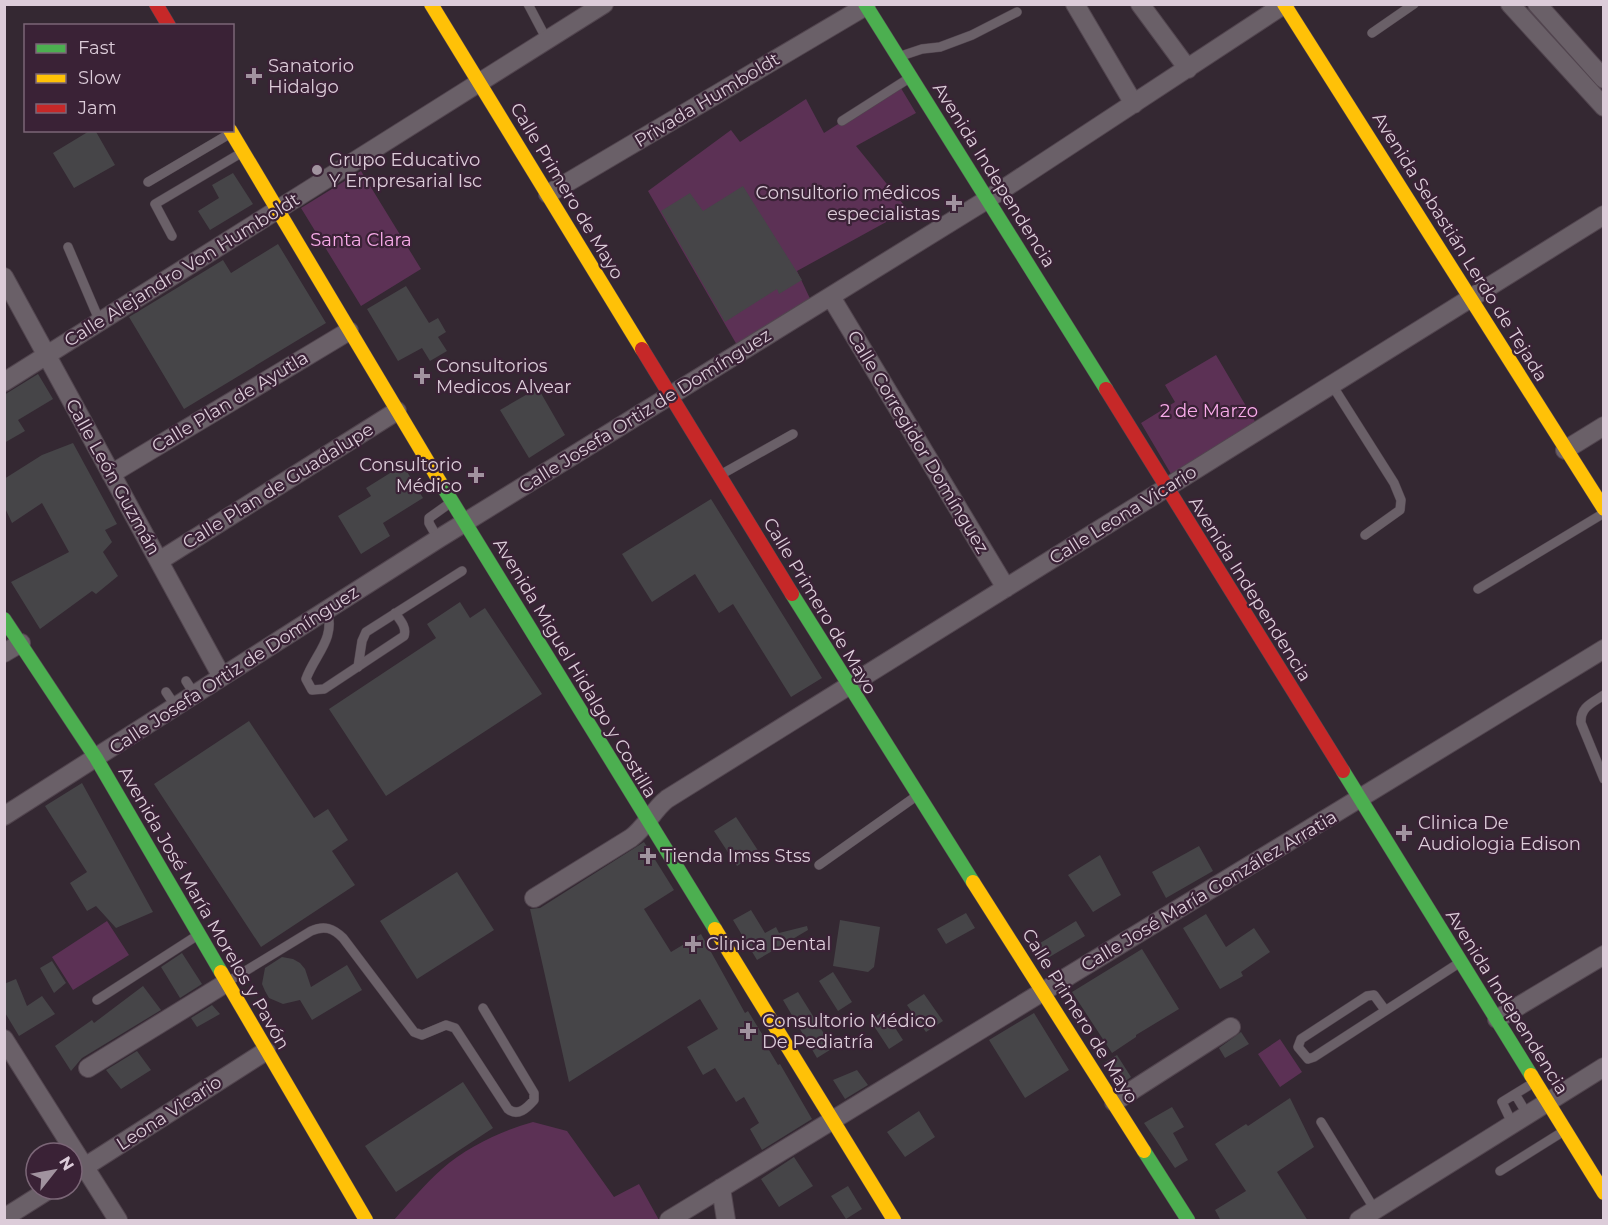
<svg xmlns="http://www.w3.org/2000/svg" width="1608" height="1225" viewBox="0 0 1608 1225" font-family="Montserrat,sans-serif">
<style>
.green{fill:#5c3155}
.building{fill:#464548}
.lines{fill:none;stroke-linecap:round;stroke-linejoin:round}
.lane-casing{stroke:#52454f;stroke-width:10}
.street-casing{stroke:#52454f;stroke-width:20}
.fast-casing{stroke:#52454f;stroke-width:15}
.slow-casing{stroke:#52454f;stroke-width:15}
.jam-casing{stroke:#52454f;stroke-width:15}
.lane{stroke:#6a6068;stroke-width:9}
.street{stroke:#6a6068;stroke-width:18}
.fast{stroke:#4caf50;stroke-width:14}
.slow{stroke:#ffc107;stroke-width:14}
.jam{stroke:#c62828;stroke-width:14}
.poi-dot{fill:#a1939f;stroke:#3a2236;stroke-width:2}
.labels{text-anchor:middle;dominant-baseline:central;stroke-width:4.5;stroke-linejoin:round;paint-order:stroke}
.poi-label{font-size:18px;fill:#dcccd9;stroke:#3a2236;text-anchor:start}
.street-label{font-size:18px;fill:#dcccd9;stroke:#3a2236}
.park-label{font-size:18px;fill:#f9acea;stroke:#3a2236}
</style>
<rect width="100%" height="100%" fill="#342832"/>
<path class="green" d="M899,85L916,113L856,146L908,210L797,271L814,307L741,352L648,191L731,130L740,142L806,99L824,133Z
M361,171L421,269L361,306L301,208Z
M1216,355L1256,423L1171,474L1141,423L1175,402L1165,385Z
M107,921L129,955L73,990L52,957Z
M1280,1039L1302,1072L1280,1087L1258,1054Z
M533,1122L567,1131L614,1197L639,1184L659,1220H394C409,1203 424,1185 442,1169C467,1147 501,1131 533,1122Z"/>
<path class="building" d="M91,130H95L115,165L74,188L53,153Z
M233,173L253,204L210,230L198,211L219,198L212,185Z
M743,186L802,280L779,294L777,289L725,322L661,211L690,193L703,211Z
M278,244L326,323L184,409L129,317L223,260L231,273Z
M406,286L429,323L438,318L446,332L438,337L447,351L430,361L422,348L398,361L367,309Z
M38,374L53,399L18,420L25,431L4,443V395Z
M538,388L565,435L529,458L500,410Z
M73,443L117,524L105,530L112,542L103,552L118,576L96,594L92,591L40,629L11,582L69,552L42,503L12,523L4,506V479L42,455Z
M403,465L423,498L383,523L390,536L361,554L338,516L371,496L366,488Z
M711,499L822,678L791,697L733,604L719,613L695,574L652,602L622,554Z
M460,602L470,618L485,608L542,694L386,796L329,709L436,638L427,624Z
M249,721L314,818L328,809L348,840L332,851L355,885L261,947L154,784Z
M82,783L153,912L116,928L96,906L87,911L70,883L87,872L45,806Z
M736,817L759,852L737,866L714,831Z
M644,842L674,890L644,909L671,952L701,934L745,1013L748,1011L765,1039L763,1040L778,1065L780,1064L812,1119L762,1150L750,1129L759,1123L744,1097L736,1102L715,1068L703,1075L687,1047L718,1029L700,999L569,1082L530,909L540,908Z
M1199,846L1213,871L1166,898L1152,872Z
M1100,855L1121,895L1093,912L1068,875Z
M457,872L494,930L417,979L380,921Z
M751,910L765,933L776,927L779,933L807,926L808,930L757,960L733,920Z
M966,913L975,928L946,944L937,929Z
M1206,914L1226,947L1254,928L1270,952L1241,972L1243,976L1220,989L1183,928Z
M840,920L880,927L874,967L868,972L833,966Z
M1076,921L1085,936L1041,962L1032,948Z
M1142,949L1179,1009L1136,1035V1037L1112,1053L1072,992Z
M182,953L202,984L180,998L161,967Z
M282,957L293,959L300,963L305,969L311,987L347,965L362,990L312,1020L300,1000L283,1004L269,998L265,991L262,984L265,968Z
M52,961L66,983L54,993L40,968Z
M833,972L852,1002L838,1011L819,981Z
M16,979L27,1006L42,996L55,1014L19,1036L4,1011V984Z
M143,986L161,1010L82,1058L71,1071L55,1046L92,1020L94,1023Z
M798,992L833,1048L817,1058L783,1000Z
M924,994L943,1021L926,1032L907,1005Z
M212,1005L220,1014L197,1027L191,1018Z
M884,1011L903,1040L889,1049L870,1020Z
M1034,1013L1069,1070L1025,1098L989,1040Z
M1241,1032L1249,1044L1225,1058L1219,1048Z
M137,1051L151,1070L121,1089L106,1070Z
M1117,1055L1131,1077L1120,1085L1105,1062Z
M857,1070L868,1085L845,1099L833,1080Z
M463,1082L493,1128L396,1192L365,1146Z
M1290,1098L1314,1147L1277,1172L1308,1221H1221L1215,1210L1246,1191L1215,1144L1246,1124L1248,1126Z
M1172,1107L1184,1127L1173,1133L1188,1160L1175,1168L1144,1123Z
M919,1111L935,1137L905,1157L887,1132Z
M794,1157L813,1186L779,1207L761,1179Z
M848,1186L862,1209L846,1219L831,1196Z"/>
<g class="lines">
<g class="lane-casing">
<path id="lane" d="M528,4L547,40
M1372,33L1414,4
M901,56L922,49L940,47L972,35L1017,12
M842,121L911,77
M148,182L231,133
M172,236L155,204L241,153
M68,247L100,322
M1332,385L1394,483L1401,500L1400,510L1365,535
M722,474L793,434
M438,539L429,523V518L450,503
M1478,589L1604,513
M327,610C336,639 315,654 306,679L312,690L324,689L404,636C407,627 400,620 395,613
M358,667L362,641L366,632L462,571
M186,681L195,695
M166,692L176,707
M1604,695C1592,703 1580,707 1581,723L1604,779
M819,865L915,797
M229,981L311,931C324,925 333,928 343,938L414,1032L422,1035L446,1025L455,1028L508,1109C518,1117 527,1108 534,1100V1093L483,1008
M97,1000L198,935
M1385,1010L1374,995L1367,996L1301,1039L1298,1047L1308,1059L1314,1057L1459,963
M1515,1094L1527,1114
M1321,1122L1375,1210
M1512,1123L1502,1102L1533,1083
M1500,1171L1564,1131"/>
</g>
<g class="street-casing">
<path id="street" d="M1075,4L1134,104
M1140,4L1188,69
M1510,4L1604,107
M1537,4L1604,79
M548,194L866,6
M4,277L222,677
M831,297L1006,588
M4,382L604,4
M1565,450L1604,426
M111,474L349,331
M159,561L397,411
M4,653L21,643
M4,816L438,539L988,199L1285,4
M534,898L631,838C646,827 653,810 667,799L1604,215
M1497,1019L1604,955
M4,1039L118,1220
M88,1068L226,983
M1114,1102L1231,1027
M72,1175L266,1051
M721,1188L726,1220
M4,1218L50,1189
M669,1220L1604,649
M1359,1220L1604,1067"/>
</g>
<g class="fast-casing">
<path id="fast" d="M865,4L1106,389
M440,482L715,929
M792,594L973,882
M4,619L96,758L221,972
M1343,771L1531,1075
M1144,1151L1188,1220"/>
</g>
<g class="slow-casing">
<path id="slow" d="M431,4L642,349
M1284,4L1604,509
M230,130L440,482
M973,882L1144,1151
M715,929L894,1220
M221,972L366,1220
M1531,1075L1604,1193"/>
</g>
<g class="jam-casing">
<path id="jam" d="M156,4L169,26
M642,349L792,594
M1106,389L1343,771"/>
</g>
<use href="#lane" class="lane"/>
<use href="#street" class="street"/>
<use href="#fast" class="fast"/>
<use href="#slow" class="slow"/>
<use href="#jam" class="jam"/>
</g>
<g class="poi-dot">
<path d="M251 67h6v6h6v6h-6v6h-6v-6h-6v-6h6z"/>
<circle cx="317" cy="170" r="6"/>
<path d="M951 194h6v6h6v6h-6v6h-6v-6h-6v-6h6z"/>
<path d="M419 367h6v6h6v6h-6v6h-6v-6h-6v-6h6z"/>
<path d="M473 466h6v6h6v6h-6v6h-6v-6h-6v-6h6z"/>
<path d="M1401 824h6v6h6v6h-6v6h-6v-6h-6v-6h6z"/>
<path d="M645 847h6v6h6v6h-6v6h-6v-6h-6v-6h6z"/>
<path d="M690 935h6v6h6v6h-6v6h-6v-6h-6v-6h6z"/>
<path d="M745 1022h6v6h6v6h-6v6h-6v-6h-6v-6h6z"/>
</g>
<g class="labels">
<g class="poi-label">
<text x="268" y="66">Sanatorio<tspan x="268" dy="21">Hidalgo</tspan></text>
<text x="329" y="160">Grupo Educativo<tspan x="329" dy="21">Y Empresarial Isc</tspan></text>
<text x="940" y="193" text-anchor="end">Consultorio médicos<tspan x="940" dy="21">especialistas</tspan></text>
<text x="436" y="366">Consultorios<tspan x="436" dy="21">Medicos Alvear</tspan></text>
<text x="462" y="465" text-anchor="end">Consultorio<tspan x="462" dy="21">Médico</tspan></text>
<text x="1418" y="823">Clinica De<tspan x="1418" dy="21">Audiologia Edison</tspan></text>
<text x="662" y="856">Tienda Imss Stss</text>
<text x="706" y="944">Clinica Dental</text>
<text x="762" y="1021">Consultorio Médico<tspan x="762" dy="21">De Pediatría</tspan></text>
</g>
<g class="street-label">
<text transform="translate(707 100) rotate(-31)">Privada Humboldt</text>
<text transform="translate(994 175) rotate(58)">Avenida Independencia</text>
<text transform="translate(567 191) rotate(59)">Calle Primero de Mayo</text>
<text transform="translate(1460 247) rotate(58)">Avenida Sebastián Lerdo de Tejada</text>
<text transform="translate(182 270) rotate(-32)">Calle Alejandro Von Humboldt</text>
<text transform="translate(230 402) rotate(-31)">Calle Plan de Ayutla</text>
<text transform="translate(645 411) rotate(-32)">Calle Josefa Ortiz de Domínguez</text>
<text transform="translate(918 442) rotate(59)">Calle Corregidor Domínguez</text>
<text transform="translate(113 477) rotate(61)">Calle León Guzmán</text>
<text transform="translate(278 486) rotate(-32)">Calle Plan de Guadalupe</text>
<text transform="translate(1123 515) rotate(-32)">Calle Leona Vicario</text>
<text transform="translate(1250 589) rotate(58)">Avenida Independencia</text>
<text transform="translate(820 606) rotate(59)">Calle Primero de Mayo</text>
<text transform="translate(575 668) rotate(59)">Avenida Miguel Hidalgo y Costilla</text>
<text transform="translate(234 670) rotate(-33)">Calle Josefa Ortiz de Domínguez</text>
<text transform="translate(1209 891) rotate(-31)">Calle José María González Arratia</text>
<text transform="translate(204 908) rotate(60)">Avenida José María Morelos y Pavón</text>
<text transform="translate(1507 1002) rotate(58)">Avenida Independencia</text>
<text transform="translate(1080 1016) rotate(58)">Calle Primero de Mayo</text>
<text transform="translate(169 1113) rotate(-33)">Leona Vicario</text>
</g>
<g class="park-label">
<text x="361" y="240">Santa Clara</text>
<text x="1209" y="411">2 de Marzo</text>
</g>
</g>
<rect width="1608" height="1225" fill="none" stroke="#dcccd9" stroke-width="12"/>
<rect x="24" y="24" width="210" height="108" fill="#3a2236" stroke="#7b6677" stroke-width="1.5"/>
<rect x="36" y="44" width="30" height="9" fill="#4caf50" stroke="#7b6677" stroke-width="1.5"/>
<text x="78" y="54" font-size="18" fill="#dcccd9">Fast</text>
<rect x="36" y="74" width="30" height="9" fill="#ffc107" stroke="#7b6677" stroke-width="1.5"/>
<text x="78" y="84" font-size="18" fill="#dcccd9">Slow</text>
<rect x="36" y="104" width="30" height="9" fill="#c62828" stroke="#7b6677" stroke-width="1.5"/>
<text x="78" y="114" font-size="18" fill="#dcccd9">Jam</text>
<g transform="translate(54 1171) rotate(59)"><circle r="28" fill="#3a2236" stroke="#7b6677" stroke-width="1.5"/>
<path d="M0-4.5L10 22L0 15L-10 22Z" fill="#a1939f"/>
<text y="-9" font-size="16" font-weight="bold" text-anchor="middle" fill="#dcccd9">N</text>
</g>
</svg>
